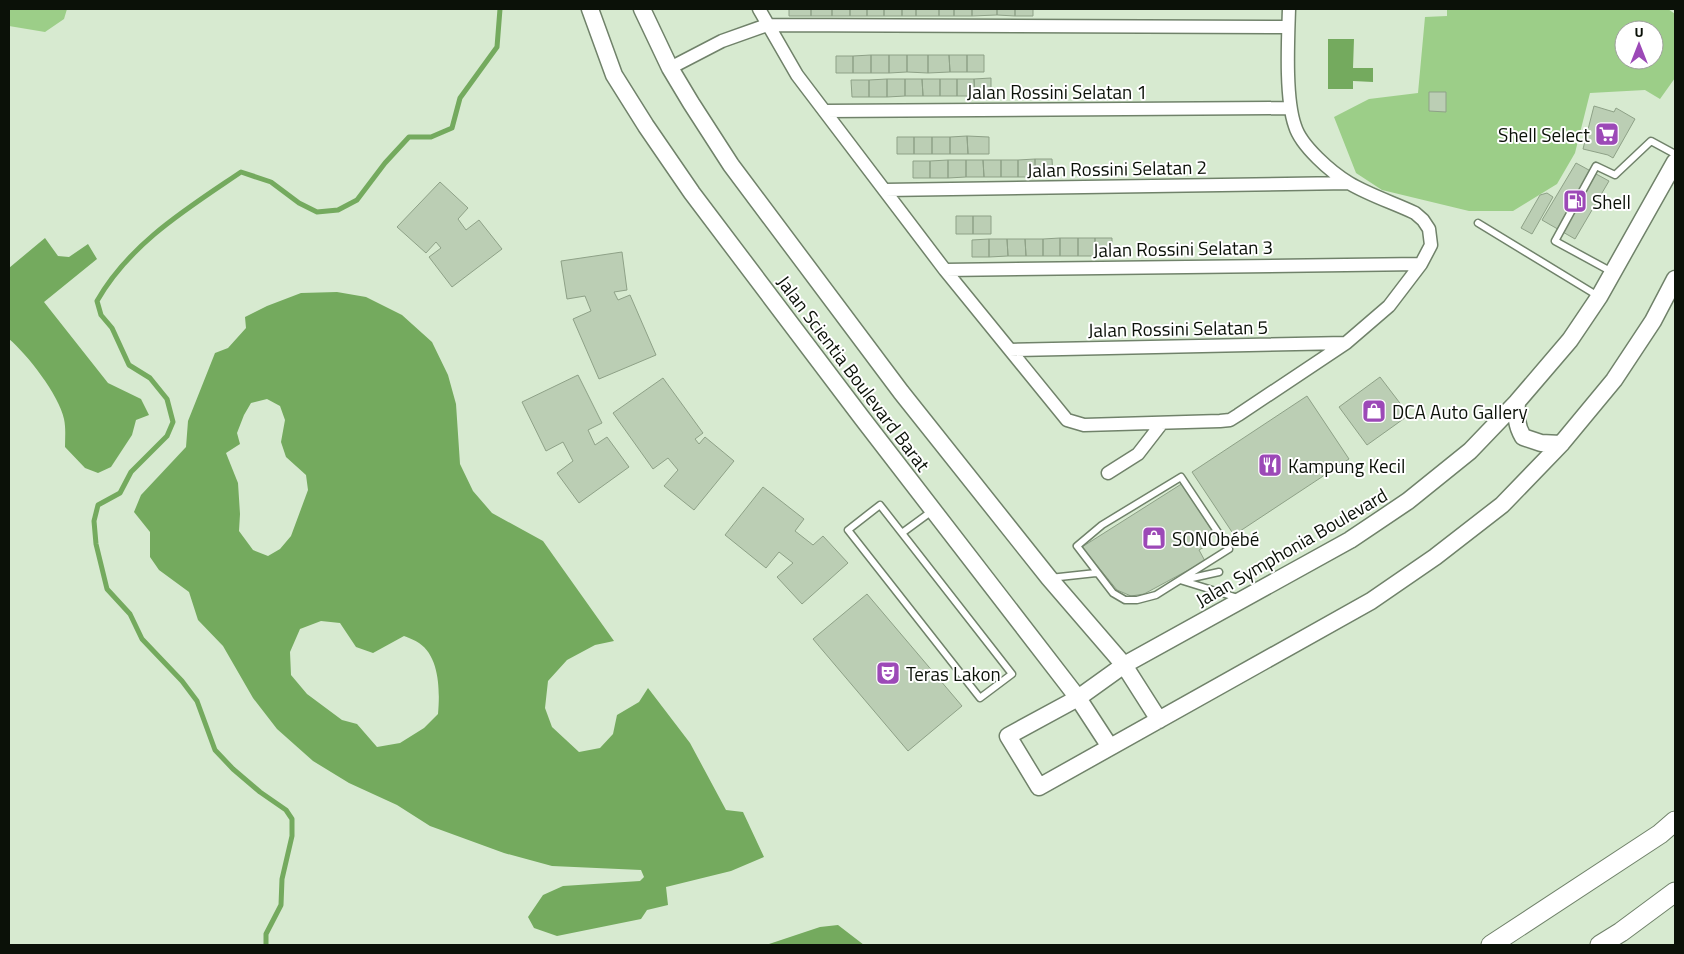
<svg xmlns="http://www.w3.org/2000/svg" width="1684" height="954" viewBox="0 0 1684 954" font-family="'Titillium Web',sans-serif">
<style>
.green{fill:#9cce88;fill-rule:evenodd}
.water{fill:#74aa5e;fill-rule:evenodd}
.lines{fill:none;stroke-linecap:round;stroke-linejoin:round}
.stream{stroke:#74aa5e;stroke-width:5}
.building{fill:#bbceb4;stroke:#8ea187}
.service-casing{stroke:#70826a;stroke-width:9}
.minor-casing{stroke:#70826a;stroke-width:15}
.tertiary-casing{stroke:#70826a;stroke-width:19}
.secondary-casing{stroke:#70826a;stroke-width:21}
.service{stroke:#fff;stroke-width:6}
.minor{stroke:#fff;stroke-width:12}
.tertiary{stroke:#fff;stroke-width:16}
.secondary{stroke:#fff;stroke-width:19}
.labels{text-anchor:middle;dominant-baseline:central;stroke-width:4;stroke-linejoin:round;paint-order:stroke}
.street-label{font-size:19px;fill:#0b1108;stroke:#fff}
.poi-label{font-size:19px;fill:#0b1108;stroke:#fff;text-anchor:start}
</style>
<rect width="100%" height="100%" fill="#d7ead0"/>
<path class="green" d="M9,9H67L64,19L45,32L9,26Z
M1447,9H1668L1675,14V78L1660,99L1645,90L1590,93L1575,153L1557,184L1513,211H1469L1382,190L1356,173L1334,117L1369,99L1418,93L1425,17L1447,16ZM1624,30H1654V60H1624Z"/>
<path class="water" d="M1328,39H1354L1353,68H1373V82L1353,81V89H1328Z
M45,238L58,256L69,257L88,244L97,259L44,302L108,383L141,399L149,415L136,420L132,435L111,467L98,473L85,468L65,447C65,438 66,428 64,419C59,395 27,354 9,339V268Z
M337,292L366,297L402,315L432,342L448,375L456,404L460,464L473,491L492,513L543,541L614,641L595,645L567,660L548,681L545,708L552,727L579,752L600,748L613,734L617,715L639,702L648,688L690,743L726,810L743,812L764,857L731,871L666,887L668,905L647,910L641,919L557,936L534,928L528,917L543,895L563,886L640,881L644,877L641,870L552,866L504,853L430,826L397,805L349,783L313,761L277,729L253,698L223,646L198,620L189,592L159,570L150,557V532L134,512L141,495L186,447L188,421L215,353L228,348L246,328L245,317L267,306L301,293ZM267,399L280,406L285,420L281,442L286,457L306,475L308,490L291,536L280,549L268,556L253,550L239,531L240,514L238,483L226,453L240,444L237,433L244,415L251,403ZM321,621L340,623L356,647L373,653L404,636C409,638 415,640 419,643C440,657 440,692 438,714L424,728L400,743L377,747L357,724L342,720L307,694L291,675L290,652L300,629Z
M838,925L864,945H766L820,927Z"/>
<g class="lines">
<path class="stream" d="M266,945V934L281,905L282,879L292,836V819L286,810L260,792L233,769L215,750L197,701L182,681L142,639L130,614L107,589L96,544L94,521L98,505L120,493L131,472L167,436L173,422L167,399L150,378L129,365L112,328L101,315L97,301C130,243 188,208 241,172L271,182L299,203L317,212L338,210L357,200L385,163L409,137H431L452,128L460,98L497,47L500,9"/>
</g>
<path class="building" d="M789,9H811V16H789Z
M811,9H832V16H811Z
M832,9H850V16H832Z
M850,9H867V16H850Z
M867,9H884V16H867Z
M884,9H902V16H884Z
M902,9H916V16H902Z
M916,9H939V16H916Z
M939,9H954V16H939Z
M954,9H972V16H954Z
M972,9H997V15L972,16Z
M997,9H1015V16L997,15Z
M1015,9H1033V16H1015Z
M871,55H889V73H871Z
M871,55V73H853V56Z
M889,55H907V72L889,73Z
M907,55H928V73L907,72Z
M928,55H949L950,72L928,73Z
M949,55H967V72H950Z
M967,55H984V72H967Z
M836,56H853V73H836Z
M991,78V96H975L974,79Z
M887,79H905V96L887,97Z
M887,79V97H869V80Z
M905,79H922L923,96H905Z
M922,79H940V96H923Z
M940,79H957V96H940Z
M957,79H974L975,96H957Z
M851,80H869V97H852Z
M1429,92H1446V112L1429,111Z
M1594,106L1614,112L1616,108L1635,119L1613,158L1608,155L1583,149Z
M967,136L989,137V154H968Z
M967,136L968,154H950V137Z
M897,137H914V154H897Z
M914,137H932V154H914Z
M932,137H950V154H932Z
M1035,159H1052L1053,177H1035Z
M1035,159V177H1018V160Z
M948,160H966V177L948,178Z
M948,160V178H930V161Z
M966,160H983L984,177H966Z
M983,160H1001V177H984Z
M1001,160H1018V177H1001Z
M913,161H930V178H913Z
M1576,163L1609,181L1575,239L1542,220Z
M440,182L468,208L458,219L466,230L479,220L502,249L452,287L429,257L441,248L436,242L426,253L397,227Z
M1547,193L1553,197L1532,234L1521,228L1540,195Z
M956,216H973V234H956Z
M973,216H991V234H973Z
M1060,238H1078V256H1060Z
M1060,238V256H1043V239Z
M1078,238H1095V256H1078Z
M1095,238H1112V255L1095,256Z
M989,239H1007L1008,256L989,257Z
M989,239V257H972V240Z
M1007,239H1025L1026,256H1008Z
M1025,239H1043V256H1026Z
M622,252L627,290L614,292L618,300L630,295L656,355L599,379L573,319L591,311L585,296L567,299L561,261Z
M578,375L602,423L588,430L595,445L607,437L629,467L579,503L557,473L573,461L563,442L546,451L522,402Z
M1380,377L1409,415L1367,445L1339,407Z
M663,378L703,433L695,439L699,444L705,437L734,461L694,510L664,486L678,470L668,458L653,469L613,413Z
M1307,396L1349,459L1234,535L1192,472Z
M1183,483L1212,531L1213,536L1209,540L1211,543L1199,550L1205,561L1144,594L1131,596L1117,590L1082,547Z
M763,487L804,519L795,531L813,545L823,536L848,563L802,604L777,577L793,563L779,552L766,568L725,535Z
M867,594L962,706L908,751L813,639Z"/>
<g class="lines">
<g class="service-casing">
<path id="service" d="M1478,223L1598,296
M1612,272L1555,241L1596,166L1615,175L1651,141L1675,154
M1181,477L1229,549L1156,595L1137,600H1125L1113,593L1077,546L1102,525Z
M880,505L1012,674L980,698L848,530Z
M902,533L932,511
M1050,578L1096,573
M1180,580L1238,598
M1183,580L1219,572"/>
</g>
<g class="minor-casing">
<path id="minor" d="M759,9L797,75L945,270L1067,420L1084,425L1220,421L1230,420L1238,415L1346,343L1389,306L1421,264L1431,245L1429,229L1423,220L1415,213C1394,203 1369,195 1349,183C1331,172 1301,146 1295,126C1285,98 1288,40 1289,9
M670,68L722,41L767,25L1288,27
M825,111L1290,108
M885,190L1349,183
M945,270L1421,264
M1010,350L1346,343
M1108,473L1138,454L1162,423"/>
</g>
<g class="tertiary-casing">
<path id="tertiary" d="M590,9L614,75L646,126L692,193L862,418L1078,698L1110,747
M642,9L670,68L691,103L731,165L901,392L1049,578L1124,665L1159,720
M1675,162L1599,297L1570,340L1517,402L1470,451L1408,501L1350,540L1124,665L1078,698L1008,736L1039,787L1371,601L1435,557L1502,505L1561,444L1614,380L1653,321L1675,279
M1517,402C1516,416 1516,425 1523,437L1541,443L1561,444"/>
</g>
<g class="secondary-casing">
<path id="secondary" d="M1491,945L1660,834L1675,821
M1600,945L1621,932L1675,892"/>
</g>
<use href="#service" class="service"/>
<use href="#minor" class="minor"/>
<use href="#tertiary" class="tertiary"/>
<use href="#secondary" class="secondary"/>
</g>
<defs>
<g id="supermarket-square" transform="scale(1.25)"><rect x="-9" y="-9" width="18" height="18" rx="4" fill="#9c49b7" stroke="#fff"/><path d="M-6-5.5h2.5l.6 2H6L4.5 2H-2.5L-4.4-4H-6ZM-1.5 3.2a1.3 1.3 0 1 0 .1 0ZM3 3.2a1.3 1.3 0 1 0 .1 0Z" fill="#fff"/></g>
<g id="fuel-square" transform="scale(1.25)"><rect x="-9" y="-9" width="18" height="18" rx="4" fill="#9c49b7" stroke="#fff"/><path d="M-5.5-6h7V0h2V4h1.3V-2.5L3-4.5l.8-.8L6-3V5H2.5V1h-1V6h-7ZM-4.2-4.7v3.2H.2V-4.7Z" fill="#fff"/></g>
<g id="shop-square" transform="scale(1.25)"><rect x="-9" y="-9" width="18" height="18" rx="4" fill="#9c49b7" stroke="#fff"/><path d="M-5-2.5h2.3a2.7 3.5 0 0 1 5.4 0H5L5.5 6h-11ZM-1.5-2.5h3a1.5 2.3 0 0 0-3 0Z" fill="#fff"/></g>
<g id="restaurant-square" transform="scale(1.25)"><rect x="-9" y="-9" width="18" height="18" rx="4" fill="#9c49b7" stroke="#fff"/><path d="M-5-6h1v4h1v-4h1v4h1v-4h1v5L-1.5 .5V6h-2V.5L-5-1ZM5-6V6H3V1.5H1.5Q1.5-4 5-6Z" fill="#fff"/></g>
<g id="theatre-square" transform="scale(1.25)"><rect x="-9" y="-9" width="18" height="18" rx="4" fill="#9c49b7" stroke="#fff"/><path d="M-5-5.5Q0-4 5-5.5V0Q5 5 0 6Q-5 5-5 0ZM-3.3-2.5H-1v1.5H-3.3ZM1-2.5H3.3v1.5H1ZM-2.8 1Q0 5.5 2.8 1Z" fill="#fff"/></g>
</defs>
<g fill-rule="evenodd">
<use href="#supermarket-square" x="1607" y="134"/>
<use href="#fuel-square" x="1575" y="201"/>
<use href="#shop-square" x="1374" y="411"/>
<use href="#restaurant-square" x="1270" y="465"/>
<use href="#shop-square" x="1154" y="538"/>
<use href="#theatre-square" x="888" y="673"/>
</g>
<g class="labels">
<g class="street-label">
<text x="1057" y="91">Jalan Rossini Selatan 1</text>
<text transform="translate(1117 168) rotate(-1)">Jalan Rossini Selatan 2</text>
<text transform="translate(1183 248) rotate(-1)">Jalan Rossini Selatan 3</text>
<text transform="translate(1178 328) rotate(-1)">Jalan Rossini Selatan 5</text>
<text transform="translate(854 373) rotate(53)">Jalan Scientia Boulevard Barat</text>
<text transform="translate(1291 547) rotate(-30)">Jalan Symphonia Boulevard</text>
</g>
<g class="poi-label">
<text x="1590" y="134" text-anchor="end">Shell Select</text>
<text x="1592" y="201">Shell</text>
<text x="1392" y="411">DCA Auto Gallery</text>
<text x="1288" y="465">Kampung Kecil</text>
<text x="1172" y="538">SONObébé</text>
<text x="906" y="673">Teras Lakon</text>
</g>
</g>
<rect width="1684" height="954" fill="none" stroke="#0b1108" stroke-width="20"/>
<g transform="translate(1639 45)"><circle r="24" fill="#ffffff" stroke="#9da09c"/>
<path d="M0-4L9 19L0 12L-9 19Z" fill="#9c49b7"/>
<text y="-8" font-size="14" font-weight="bold" text-anchor="middle" fill="#0b1108">U</text>
</g>
</svg>
